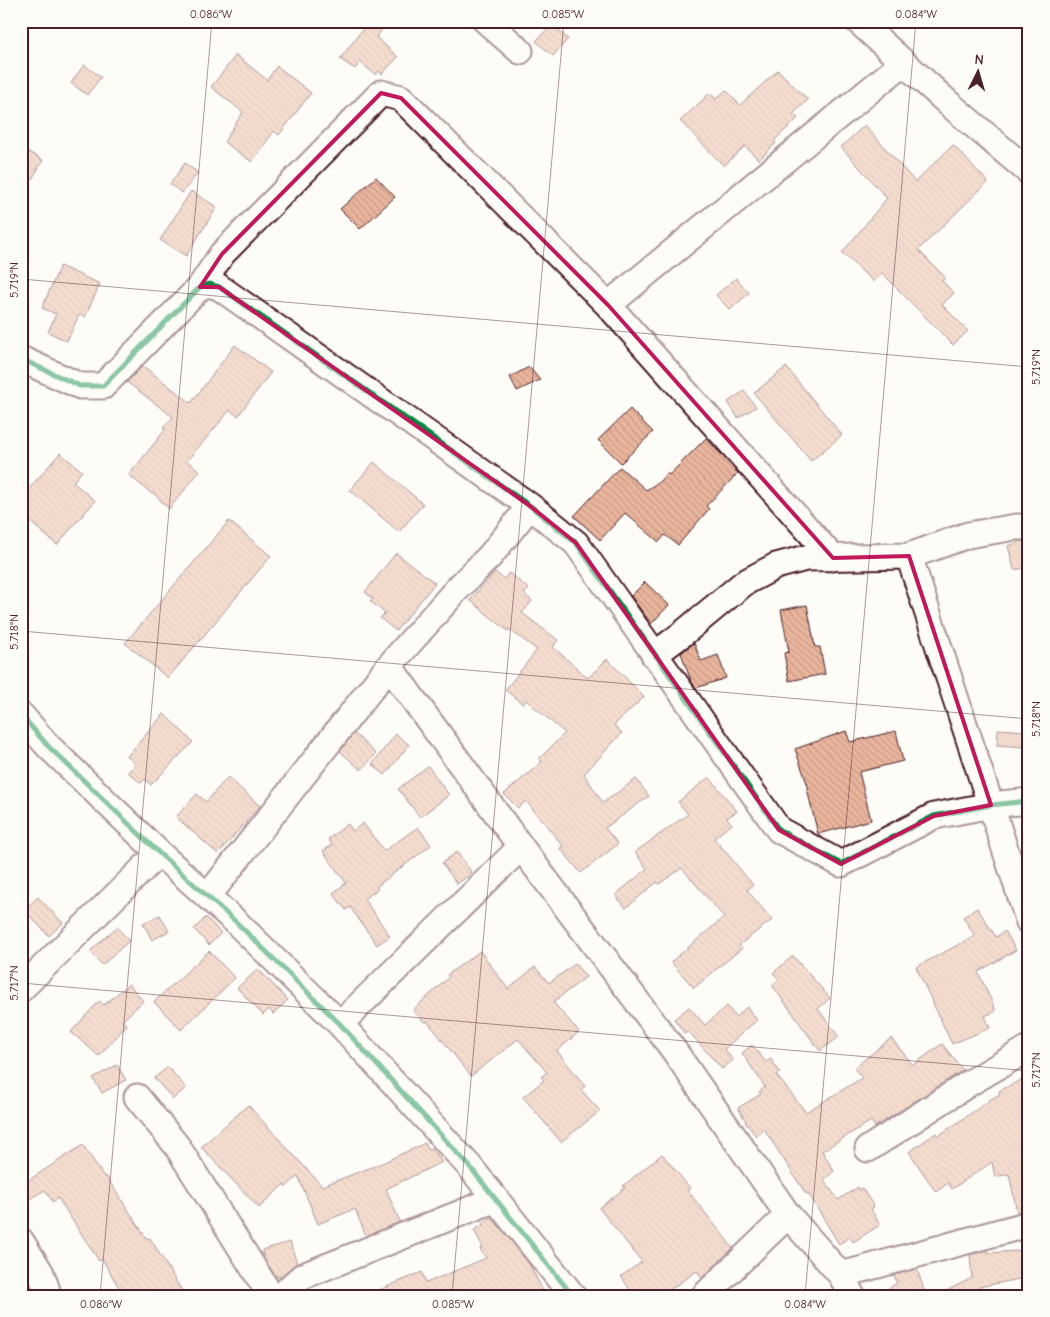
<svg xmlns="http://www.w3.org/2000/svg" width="1050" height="1317" viewBox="0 0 1050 1317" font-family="'Comic Neue',sans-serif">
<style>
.building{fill:url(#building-back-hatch);stroke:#4a1f2b}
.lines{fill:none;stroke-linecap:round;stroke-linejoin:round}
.street-casing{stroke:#4a1f2b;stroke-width:29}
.street{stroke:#fdfcf7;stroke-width:25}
.cycleway-casing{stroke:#fdfcf7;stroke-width:8}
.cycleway{stroke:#00873e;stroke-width:5}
.marked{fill:none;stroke:#c2185b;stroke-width:4;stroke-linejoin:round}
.ticks{fill:none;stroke:#4a1f2b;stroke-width:1;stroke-opacity:0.45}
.neatline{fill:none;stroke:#4a1f2b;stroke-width:2}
.ticks-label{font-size:12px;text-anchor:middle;fill:#4a1f2b}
</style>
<defs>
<pattern id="building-back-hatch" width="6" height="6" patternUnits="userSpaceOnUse" patternTransform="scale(1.25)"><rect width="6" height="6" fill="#e9b59c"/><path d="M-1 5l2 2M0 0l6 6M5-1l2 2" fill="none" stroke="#c99b87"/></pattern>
</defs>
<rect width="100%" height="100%" fill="#fdfcf7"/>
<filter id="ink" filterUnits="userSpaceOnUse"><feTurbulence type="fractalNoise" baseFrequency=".02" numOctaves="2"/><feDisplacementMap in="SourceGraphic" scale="10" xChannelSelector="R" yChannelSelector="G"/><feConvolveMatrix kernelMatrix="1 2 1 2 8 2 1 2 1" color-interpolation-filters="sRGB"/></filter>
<g filter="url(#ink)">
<path class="building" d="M369,21H389L376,37L398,57L382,74L379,71L376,75L360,62L355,69L340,59Z
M552,24L568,39L553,56L536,41Z
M236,55L267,80L277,66L311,93L279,135L274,131L252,162L224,142L243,112L211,87Z
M84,65L101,77L87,95L71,83Z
M778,70L808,100L793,114L798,118L774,141L776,143L759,160L745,146L724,166L680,121L710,93L716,99L726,90L740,105Z
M865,125L915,182L953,145L988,182L918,250L945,277L942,281L954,293L942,305L968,331L953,345L882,273L874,282L842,253L887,198L841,147Z
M21,148L43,160L21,198Z
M185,163L198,173L182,193L170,184Z
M376,177L395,197L360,229L340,209Z
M191,191L217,207L186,256L160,240Z
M60,266L100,284L85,317L79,315L67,341L48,332L56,314L42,308Z
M736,278L749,293L730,310L716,295Z
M235,345L271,372L238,416L230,410L187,461L200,471L169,509L153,493L152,494L129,475L165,430L163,428L173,417L127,382L143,366L191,403Z
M529,367L540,380L517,391L510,377Z
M786,367L842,435L811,461L754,393Z
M744,391L756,407L738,418L728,402Z
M630,409L653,432L621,463L598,440Z
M706,438L738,473L706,506L709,509L678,545L665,535L659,542L625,513L600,540L574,516L620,467L646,490L659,482L667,473L669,475Z
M60,453L82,471L73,482L95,501L57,545L21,514V498Z
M374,462L423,504L399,532L350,490Z
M229,521L271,556L168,678L125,643Z
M1022,541H1026L1029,550V567L1014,570L1008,546Z
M396,553L435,583L396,631L380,618L385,613L370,601L373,599L365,592Z
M495,572L504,579L509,573L529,589L524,594L532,601L522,613L558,640L553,647L588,678L607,659L644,697L614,725L622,733L584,774L603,803L636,779L649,796L605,828L618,844L581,873L560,848L563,846L526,801L518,808L504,794L542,762L539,759L565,733L526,700L523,704L505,690L537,650L509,629L508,631L470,600Z
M645,582L669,605L651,624L631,596Z
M807,605L815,647H820L825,674L789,681L784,653L789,652L781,610Z
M694,643L701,661L718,655L726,678L696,688L691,681L681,653Z
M164,714L193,742L151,785L145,779L141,783L128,772L136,764L127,756Z
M998,729L1026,731L1024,747L997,745Z
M846,731L850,742L896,731L903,761L859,772L871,820L818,834L807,789H809L795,749Z
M354,733L376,754L361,770L340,751Z
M396,734L409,745L385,775L372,764Z
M428,766L449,795L420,817L398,789Z
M228,777L260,806L218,854L176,817L197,794L206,802Z
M709,777L737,811L727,818L732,824L714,838L753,885L747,890L772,920L739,945L742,948L694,988L671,962L724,917L682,868L659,884L657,882L626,908L615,895L647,869L635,852L688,814L678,802Z
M363,823L384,851L418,827L431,845L376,887L378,889L364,899L390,936L377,945L350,907L346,910L333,893L346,883L323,851L332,845L328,839L348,824L353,831Z
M457,852L472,873L457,884L442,863Z
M38,897L63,923L49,936L24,910Z
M977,908L996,937L1005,931L1016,950L978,972L996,1011L985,1016L990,1028L952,1044L916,967L975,936L963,917Z
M160,915L169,931L152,940L143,923Z
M206,917L221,933L209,945L194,929Z
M117,927L129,941L102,965L90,951Z
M209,951L235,978L181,1030L154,1002Z
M480,951L508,989L535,967L549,983L575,964L586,977L553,1002L579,1032L557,1051L585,1086L581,1090L600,1111L561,1142L523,1097L544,1080L541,1077L547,1072L518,1039L471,1076L427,1021L425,1023L413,1010L449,977L447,975Z
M793,956L830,998L818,1009L839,1037L820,1051L772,985L779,979L773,973Z
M258,969L288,1000L273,1014L269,1009L263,1015L237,988Z
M129,984L143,1001L122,1021L127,1025L99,1056L71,1032L99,1001L104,1005Z
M727,1006L736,1017L747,1007L757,1020L724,1049L733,1060L722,1069L688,1031L685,1034L674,1019L689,1007L705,1025Z
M891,1038L913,1065L942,1044L963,1070L875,1127L871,1121L822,1151L834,1171L824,1180L838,1200L858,1187L859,1190L862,1188L874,1207L871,1209L880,1225L853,1242L850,1237L839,1244L808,1193L806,1194L764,1129L756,1136L745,1122L746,1121L738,1108L761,1094L759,1092L765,1087L742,1053L752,1045L766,1062L771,1059L780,1073L776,1075L806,1112L862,1078L854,1068Z
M117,1065L126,1080L102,1093L93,1078Z
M168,1067L186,1088L173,1099L154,1078Z
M1029,1076V1210L1017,1212L1009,1174L995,1177L992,1162L952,1189L948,1183L936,1192L909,1152L936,1133L938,1136L989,1101V1100L1000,1094L999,1091Z
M248,1105L322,1186L380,1164L425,1143L428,1150L433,1148L442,1162L386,1189L400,1222L366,1236L355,1209L318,1224L298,1176L286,1187L284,1184L259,1208L201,1147Z
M83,1145L104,1177L106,1176L147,1239L150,1238L185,1296H124L102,1259L99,1261L58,1198L53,1202L45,1190L21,1204V1185Z
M662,1154L690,1188L687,1190L733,1248L702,1278L697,1271L661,1296H634L621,1276L642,1262L599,1208L625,1188L623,1186Z
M492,1217L528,1262L546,1296H365L422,1272L426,1283L486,1258L480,1249L483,1247L474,1230L483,1225L482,1223Z
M290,1242L297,1263L281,1276L276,1277L264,1259L262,1250Z
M988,1250V1253L1029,1250V1277L979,1287L984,1296H936L972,1278L970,1255Z
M917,1269L926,1296H876L897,1283L894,1275Z"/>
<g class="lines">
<g class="street-casing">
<path id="street" d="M486,21L520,51
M858,21L947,102L1029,172
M200,287L222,254L381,93L401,98L608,305
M21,359L80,386H103L200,287L209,284L219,287L530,506L576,543L779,830L841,864L934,816L991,805L1029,801
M909,556L1029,922
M833,558L608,305L903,63
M654,655L681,635L744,583L776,566L806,558L909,556L968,535L1016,527H1029
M389,666L521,847L673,1049L788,1215L841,1275L852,1296
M21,715L48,746L159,853L236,922L340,1024L470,1167L573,1296
M208,896L389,666L458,588L490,556L530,506
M21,989L159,853
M340,1024L521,847
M137,1097L177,1146L271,1296
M868,1149L968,1084L1029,1048
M21,1241L41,1273L49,1296
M841,1275L1029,1224
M283,1296L289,1288L303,1276L496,1199
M704,1296L788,1215"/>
</g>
<use href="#street" class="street"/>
<g class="cycleway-casing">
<path id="cycleway" d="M21,359L80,386H103L200,287L209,284L219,287L530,506L576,543L779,830L841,864L934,816L991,805L1029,801
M21,715L48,746L159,853L236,922L340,1024L470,1167L573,1296"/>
</g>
<use href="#cycleway" class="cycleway"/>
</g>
</g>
<path d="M0 0H1050V1317H0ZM381,93L401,98L608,305L833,558L909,556L991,805L934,816L841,864L779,830L576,543L530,506L219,287H200L222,254Z" fill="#fdfcf7" fill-opacity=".55" fill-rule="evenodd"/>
<path class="marked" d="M381,93L401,98L608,305L833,558L909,556L991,805L934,816L841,864L779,830L576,543L530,506L219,287H200L222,254Z"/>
<path class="ticks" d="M21,279L1029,367M21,631L1029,719M21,983L1029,1071M100,1296L212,21M452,1296L564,21M805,1296L916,21"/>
<rect width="1050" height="1317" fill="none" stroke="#fdfcf7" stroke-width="55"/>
<g transform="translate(978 72) rotate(5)" stroke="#fdfcf7" stroke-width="4" paint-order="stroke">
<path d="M0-4L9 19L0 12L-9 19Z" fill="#4a1f2b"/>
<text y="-8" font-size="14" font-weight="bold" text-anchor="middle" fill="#4a1f2b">N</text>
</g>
<rect x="28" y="28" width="994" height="1262" class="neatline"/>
<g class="ticks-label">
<text x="211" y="18">0.086°W</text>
<text x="563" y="18">0.085°W</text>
<text x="916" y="18">0.084°W</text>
<text transform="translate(14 280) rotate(-90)" y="4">5.719°N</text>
<text transform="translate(1036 367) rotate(-90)" y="4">5.719°N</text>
<text transform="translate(14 632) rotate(-90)" y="4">5.718°N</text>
<text transform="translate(1036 719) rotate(-90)" y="4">5.718°N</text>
<text transform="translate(14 983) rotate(-90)" y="4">5.717°N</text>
<text transform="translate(1036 1070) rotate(-90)" y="4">5.717°N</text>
<text x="101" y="1308">0.086°W</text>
<text x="453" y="1308">0.085°W</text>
<text x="805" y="1308">0.084°W</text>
</g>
</svg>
